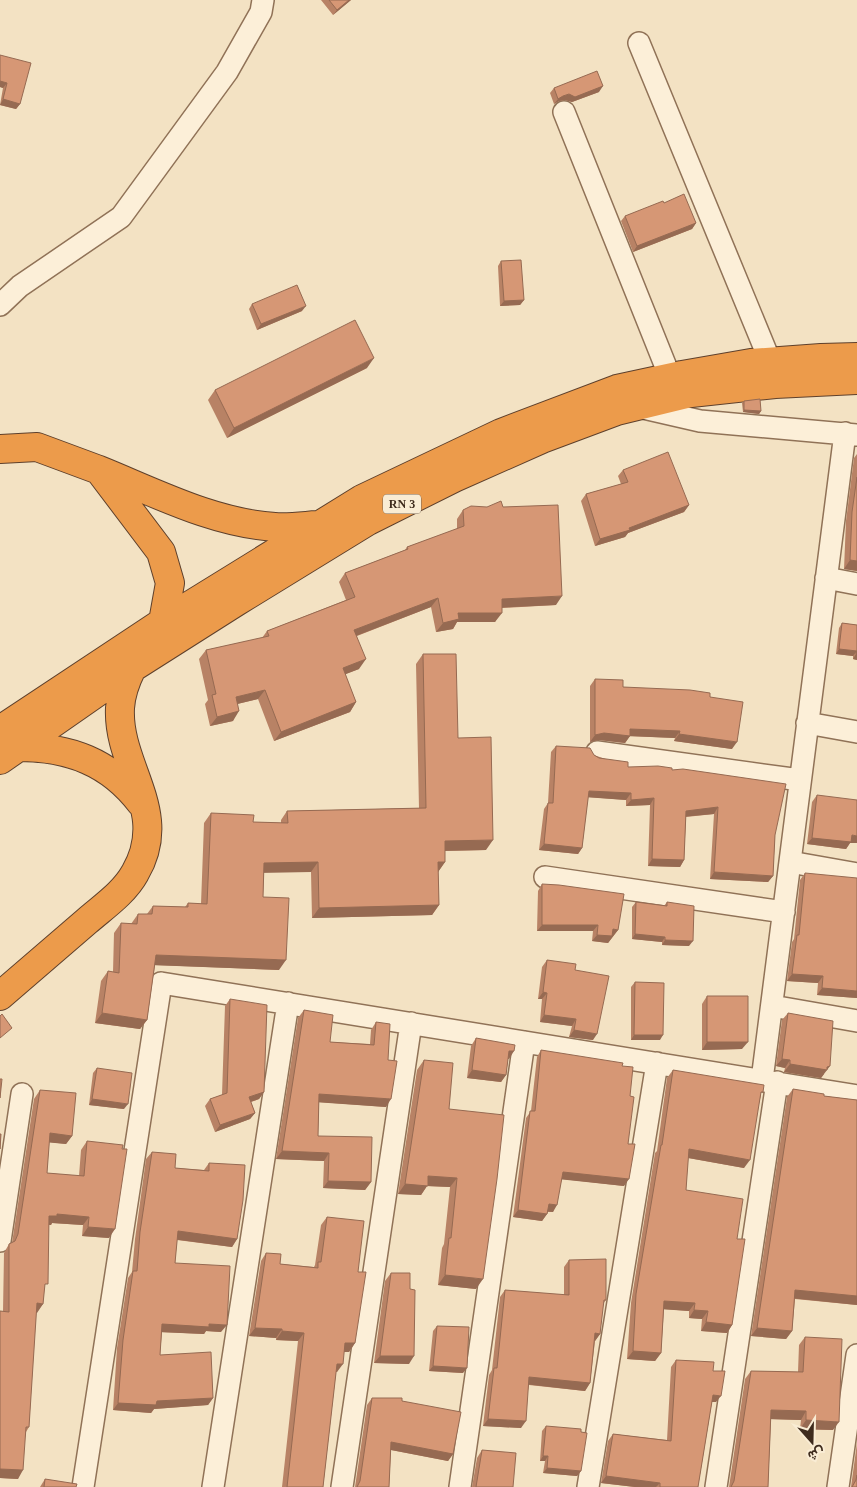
<svg xmlns="http://www.w3.org/2000/svg" width="857" height="1487" viewBox="0 0 857 1487" font-family="'Times New Roman',Vazirmatn,serif">
<style>
.lines{fill:none;stroke-linecap:round;stroke-linejoin:round}
.minor-casing{stroke:#907257;stroke-width:24}
.highway-casing{stroke:#5e402c;stroke-width:30}
.minor{stroke:#fcefd8;stroke-width:21}
.highway{stroke:#ec9b4b;stroke-width:28}
.wall{fill:#b88265}
.shaded-wall{fill:#966a52}
.building{fill:#d69775;stroke:#966a52}
.labels{text-anchor:middle;dominant-baseline:central;stroke-width:4;stroke-linejoin:round;paint-order:stroke}
.shield{fill:#f9ecd4;stroke:#766554;stroke-width:1}
.shield-label{font-size:12px;font-weight:bold;fill:#3e2b1d}
</style>
<rect width="100%" height="100%" fill="#f3e2c3"/>
<g class="lines">
<g class="minor-casing">
<path id="minor" d="M639,43L770,361
M564,112L670,377
M0,305L20,286L121,217L227,72L261,12L263,0
M639,407L700,421L857,435
M826,578L857,584
M807,723L857,732
M597,752L800,780
M790,862L857,874
M545,877L784,912
M772,1006L857,1021
M762,1080L845,433
M0,1241L22,1094
M83,1487L161,983L857,1096
M213,1487L288,1003
M342,1487L411,1023
M460,1487L524,1042
M588,1487L657,1063
M716,1487L777,1082
M838,1487L857,1355"/>
</g>
<g class="highway-casing">
<path id="highway" d="M0,449L37,447L99,470
M163,622L170,583L161,552L99,470C156,493 213,523 275,527C289,528 303,526 317,525
M0,730L163,622L362,499L501,433L617,389L682,375L751,363L821,358L857,357
M18,747C69,747 110,762 141,803
M0,760L132,668L236,602L368,521L454,478L542,439L617,411L691,393L775,384L857,380
M0,996C29,971 58,946 87,921C103,907 124,893 135,873C171,812 117,767 120,708C121,693 126,680 132,668"/>
</g>
<use href="#minor" class="minor"/>
<use href="#highway" class="highway"/>
</g>
<path class="wall" d="M321,0H351L333,15Z
M0,55L20,104L16,109L0,105L3,88L0,87Z
M554,88L599,92L572,102L565,100L559,101L554,104L550,93Z
M664,203L696,223L692,229L633,252L621,221L625,216Z
M501,261L524,300L520,305L500,306L498,266Z
M252,304L302,311L257,330L249,309Z
M367,368L227,438L208,400L215,390Z
M744,401L761,411L759,414L743,412L742,403Z
M857,454V571L844,569L846,521L854,458Z
M623,470L689,505L684,512L628,533L625,537L595,546L581,501L586,494L621,484L618,476Z
M503,507L556,605L502,608L495,622H457L453,629L436,632L431,607L357,636L359,669L345,674L356,702L350,712L274,741L258,699L237,704L233,721L210,726L205,704L208,700L199,659L206,650L262,638L267,631L346,600L339,582L345,573L405,550L407,547L457,529V519L463,510Z
M842,623L857,625V660L853,659V656L836,654L839,628Z
M423,654L458,738L486,850L445,851V862L438,872L439,905L432,915L312,918L311,872H264L263,897L279,970L155,965L147,1020L140,1029L95,1023L101,981L108,971L113,972L114,933L121,923L131,924L138,914H147L153,906L185,907L188,903L201,904L204,823L211,813L253,822L281,823V820L287,811L419,808L416,664Z
M595,679L623,687L710,697L732,749L674,741L675,738L630,736L625,743L599,740L590,742V686Z
M556,746L594,755L628,767L672,770L775,835L773,876L768,882L710,879L714,814L686,817L684,860L680,867L648,866L650,805L626,806V800L588,797L582,848L578,854L539,850L544,809L548,803L551,752Z
M817,795L850,843L846,849L807,844L812,802Z
M805,873L857,998L817,995L818,983L787,981L792,942L794,939L800,880Z
M542,884L618,930L608,943L592,941L593,931H537L538,891Z
M636,902L664,906L667,902L689,946L662,945V942L632,939V907Z
M547,960L575,970L593,1040L569,1037L572,1026L540,1022L542,999H538L542,967Z
M635,982L660,1040H631V987Z
M707,996L742,1049L702,1050V1004Z
M230,999L264,1092L259,1099L251,1102L255,1113L250,1119L215,1132L205,1106L210,1099L222,1095L225,1006Z
M304,1010L330,1042L370,1044L371,1030L376,1022L388,1060L386,1107L319,1102L318,1136L371,1182L365,1190L323,1188L324,1161L276,1159L298,1018Z
M788,1013L824,1074L821,1078L784,1072L785,1068L776,1066L782,1020Z
M476,1038L509,1059H508L506,1075L501,1082L467,1078L471,1046Z
M541,1050L622,1066L630,1096L628,1144L624,1186L562,1179L553,1212H548L547,1214L542,1221L513,1217L526,1118L531,1111L537,1057Z
M424,1060L449,1109L476,1289L438,1285L442,1248L444,1244L450,1187L427,1186L421,1195L398,1194L417,1070Z
M97,1068L124,1109L89,1105L93,1073Z
M673,1070L761,1095L744,1168L688,1158L686,1190L737,1239L732,1325L727,1333L701,1331L702,1319L689,1318V1311L664,1309L661,1353L655,1361L627,1359L631,1303L655,1153L657,1151L667,1078Z
M793,1089L824,1096L857,1100V1305L795,1299L792,1331L786,1339L751,1336L787,1097Z
M40,1090L72,1136L66,1144L49,1142L47,1173L79,1176L81,1150L87,1141L109,1238L82,1236L83,1225L52,1223L51,1225H49L43,1304L36,1312L29,1427L26,1432L18,1479L0,1478V1311L3,1312L4,1253L9,1244L12,1243L34,1099Z
M152,1152L175,1168L204,1170L209,1163L237,1239L232,1247L177,1240L175,1263L221,1332L206,1331L204,1334L162,1332L160,1355L213,1398L208,1405L154,1409L151,1413L113,1410L117,1348L128,1278L132,1272L135,1239L146,1159Z
M327,1217L358,1272L355,1343L349,1352H344L337,1372H336L323,1487H282L298,1341L276,1340V1338L249,1336L261,1261L266,1253L280,1264L314,1267L315,1265L321,1225Z
M569,1260L606,1300L603,1304L600,1334L595,1341L590,1383L585,1391L529,1385L521,1428L483,1426L489,1375L492,1370L500,1297L505,1290L564,1295V1267Z
M391,1273L410,1289L409,1364L374,1363L385,1281Z
M437,1326L463,1373L429,1371L433,1331Z
M805,1337L833,1430L800,1429L801,1420L771,1419L768,1487H729L745,1379L751,1371L798,1372L799,1345Z
M676,1360L713,1371L716,1402H712L698,1487H635L601,1483L608,1441L613,1434L667,1440L671,1367Z
M372,1398L402,1401L453,1454L448,1461L391,1450L389,1487H355L367,1405Z
M546,1426L581,1471L577,1476L543,1473L545,1461H540L542,1431Z
M857,1443V1487H851Z
M482,1450L513,1487H472L477,1458Z
M45,1479L76,1487H40Z"/>
<path class="shaded-wall" d="M349,0H351L333,15L337,10Z
M0,81L7,83L3,88L0,87Z
M603,86L599,92L572,102L565,100L559,101L554,104L558,99L563,96Z
M3,99L20,104L16,109L0,105Z
M696,223L692,229L633,252L637,246Z
M524,300L520,305L500,306L504,301Z
M306,306L302,311L257,330L261,324Z
M374,358L367,368L227,438L234,428Z
M744,410L761,411L759,414L743,412Z
M689,505L684,512L628,533L625,537L595,546L600,539Z
M850,560L857,561V571L844,569Z
M562,596L556,605L495,608L502,599Z
M438,598L431,607L348,639L354,630Z
M458,613H502L495,622H457L453,629L436,632L443,623Z
M839,649L857,651L853,656L836,654Z
M856,654H857V660L853,659Z
M366,659L359,669L336,678L343,668Z
M265,690L258,699L229,706L236,697Z
M356,702L350,712L274,741L281,732Z
M239,711L233,721L210,726L217,717Z
M630,729L680,731L675,738L626,736H630L625,743L599,740L590,742L595,735L604,733Z
M679,734L737,742L732,749L674,741Z
M589,791L631,793L626,800L584,797Z
M654,798L650,805L626,806L631,800Z
M718,807L714,814L681,817L686,811Z
M852,835L857,836V843H850L846,849L807,844L812,838Z
M493,840L486,850L438,851L445,841Z
M544,844L582,848L578,854L539,850Z
M652,859L684,860L680,867L648,866Z
M318,862L311,872L258,873L264,863Z
M438,862H445L438,872Z
M714,872L773,876L768,882L710,879Z
M439,905L432,915L312,918L319,908Z
M542,925H598L593,931H537Z
M613,929L618,930L608,943L592,941L597,935Z
M635,934L665,937L662,942L632,939Z
M665,940L693,941L689,946L662,945Z
M156,955L286,960L279,970L150,965Z
M792,974L823,976L818,983L787,981Z
M822,988L857,991V998L817,995Z
M543,992L547,993L542,999H538Z
M102,1013L147,1020L140,1029L95,1023Z
M544,1015L576,1019L572,1026L540,1022Z
M574,1030L597,1034L593,1040L569,1037Z
M634,1035H663L660,1040H631Z
M707,1042H748L742,1049L702,1050Z
M509,1051H514L509,1059L504,1058Z
M782,1059L790,1060L785,1068L776,1066Z
M790,1064L827,1067L830,1066L821,1078L784,1072Z
M472,1070L506,1075L501,1082L467,1078Z
M264,1092L259,1099L244,1104L249,1097Z
M319,1094L391,1099L386,1107L314,1102Z
M92,1099L128,1104L124,1109L89,1105Z
M255,1113L250,1119L215,1132L220,1125Z
M50,1133L72,1136L66,1144L44,1142Z
M689,1149L750,1160L744,1168L683,1157Z
M282,1151L329,1153L324,1161L276,1159Z
M563,1172L629,1179L624,1186L558,1179Z
M428,1176L457,1178L450,1187L427,1186L421,1195L398,1194L405,1184Z
M328,1181L371,1182L365,1190L323,1188Z
M549,1204L557,1205L553,1212L544,1211Z
M518,1210L547,1214L542,1221L513,1217Z
M57,1214L89,1217L83,1225L52,1223L51,1225L43,1224L49,1216Z
M88,1227L115,1229L109,1238L82,1236Z
M178,1231L237,1239L232,1247L172,1239Z
M445,1275L483,1279L476,1289L438,1285Z
M795,1290L857,1296V1305L790,1298Z
M664,1301L695,1303L689,1311L659,1309Z
M37,1303L43,1304L37,1313L31,1312Z
M694,1310L708,1311L702,1319L689,1318Z
M706,1322L732,1325L727,1333L701,1331Z
M162,1324H209L227,1325L221,1332L206,1331L204,1334L157,1332Z
M255,1328L282,1329L276,1338L249,1336Z
M757,1328L792,1331L786,1339L751,1336Z
M282,1331L304,1333L298,1341L276,1340Z
M595,1333L600,1334L595,1341L590,1340Z
M345,1343H355L349,1352H339Z
M633,1351L661,1353L655,1361L627,1359Z
M380,1356H414L409,1364L374,1363Z
M337,1364H343L337,1372H331Z
M433,1366L467,1368L463,1373L429,1371Z
M529,1377L590,1383L585,1391L524,1384Z
M713,1395L721,1396L716,1402H709Z
M213,1398L208,1405L154,1409L151,1413L113,1410L118,1403L157,1401Z
M771,1410L806,1411L801,1420L766,1419Z
M488,1419L526,1421L521,1428L483,1426Z
M806,1420L839,1422L833,1430L800,1429Z
M391,1442L453,1454L448,1461L386,1449Z
M543,1456H548L545,1461H540Z
M547,1468L581,1471L577,1476L543,1473Z
M0,1469L23,1470L18,1479L0,1478Z
M606,1476L660,1483L656,1487H635L601,1483Z"/>
<path class="building" d="M329,0H349L337,10Z
M0,55L31,63L20,104L3,99L7,83L0,81Z
M597,71L603,86L575,97L569,94L563,96L558,99L554,88Z
M684,194L696,223L637,246L625,216L663,201L664,203Z
M521,260L524,300L504,301L501,261Z
M297,285L306,306L261,324L252,304Z
M355,320L374,358L234,428L215,390Z
M760,399L761,411L744,410V401Z
M668,452L689,505L629,528L630,530L600,539L586,494L628,482L623,470Z
M857,477V561L850,560L852,512Z
M501,501L503,507L558,505L562,596L502,599V613H458L459,619L443,623L438,598L354,630L366,659L343,668L356,702L281,732L265,690L236,697L239,711L217,717L212,695L216,694L206,650L269,636L267,631L355,597L345,573L408,549L407,547L464,526L463,510L471,506L487,507Z
M842,623L857,625V654H856L857,651L839,649Z
M423,654H456L458,738L491,737L493,840L445,841V862H438L439,905L319,908L318,862L264,863L263,897L289,898L286,960L156,955L147,1020L102,1013L108,971L119,973L121,923L137,924L138,914H152L153,906L188,907V903L207,904L211,813L254,815L253,822L288,823L287,811L426,808Z
M595,679L623,680V687L690,690L710,693V697L743,702L737,742L679,734L680,731L630,729V736L604,733L595,735Z
M556,746L590,748L594,755L599,758L628,762V767L658,766L672,768V770L683,769L786,784L775,835L773,876L714,872L718,807L686,811L684,860L652,859L654,798L631,800V793L589,791L582,848L544,844L548,803H553Z
M817,795L857,800V836L852,835L851,842L812,838Z
M805,873L857,878V991L822,988L823,976L792,974L797,935H799Z
M542,884L559,885L624,894L618,930L613,929L612,936L597,935L598,925H542Z
M636,902L667,906V902L694,906L693,941L665,940V937L635,934Z
M547,960L576,964L575,970L609,976L597,1034L574,1030L576,1019L544,1015L547,993L543,992Z
M635,982L664,983L663,1035H634Z
M707,996H748V1042H707Z
M230,999L267,1005L264,1092L249,1097L255,1113L220,1125L210,1099L227,1093Z
M304,1010L333,1015L330,1042L374,1045L376,1022L390,1024L388,1060L397,1061L391,1099L319,1094L318,1136L372,1137L371,1182L328,1181L329,1153L282,1151Z
M788,1013L833,1021L830,1066L827,1067V1070L790,1064V1060L782,1059Z
M2,1014L12,1028L0,1038V1016Z
M476,1038L515,1045L514,1051H509L506,1075L472,1070Z
M541,1050L623,1063L622,1066L633,1067L630,1096L634,1097L628,1144H635L629,1179L563,1172L557,1205L549,1204L547,1214L518,1210L530,1111H535Z
M424,1060L453,1063L449,1109L504,1115L497,1179L483,1279L445,1275L449,1238H451L457,1178L428,1176V1186L405,1184Z
M97,1068L132,1073L128,1104L92,1099Z
M673,1070L764,1085L763,1092H761L750,1160L689,1149L686,1190L743,1199L737,1239H745L732,1325L706,1322L708,1311L694,1310L695,1303L664,1301L661,1353L633,1351L636,1294L661,1145H662Z
M0,1079H2L0,1098Z
M793,1089L824,1094V1096L857,1100V1296L795,1290L792,1331L757,1328Z
M40,1090L76,1093L72,1136L50,1133L47,1173L84,1176L87,1141L123,1145L122,1149H127L115,1229L88,1227L89,1217L57,1214V1216H49L48,1284H45L43,1304L37,1303L29,1427H26L23,1470L0,1469V1311L9,1312V1244L15,1241L18,1234Z
M0,1134H1L0,1149Z
M152,1152L176,1154L175,1168L209,1171V1163L245,1165L243,1200L237,1239L178,1231L175,1263L230,1266L227,1325L209,1324V1327L162,1324L160,1355L211,1352L213,1398L157,1401L156,1405L118,1403L123,1340L133,1271H137L140,1232Z
M327,1217L364,1221L358,1272H366L355,1343H345L343,1364H337L323,1487H287L304,1333L282,1331V1329L255,1328L266,1253L281,1254L280,1264L318,1268V1262H321Z
M606,1259V1300H604L600,1334L595,1333L590,1383L529,1377L526,1421L488,1419L494,1368H497L505,1290L569,1295V1260Z
M391,1273H410V1289L415,1290L414,1356H380Z
M437,1326L469,1327L467,1368L433,1366Z
M805,1337L842,1339L839,1422L806,1420V1411L771,1410L768,1487H731L734,1481L751,1371L803,1372Z
M676,1360L714,1362L713,1371H725L721,1396L713,1395L698,1487H660V1483L606,1476L613,1434L671,1441Z
M372,1398H402V1401L461,1412L453,1454L391,1442L389,1487H357L360,1481Z
M546,1426L581,1429V1432L587,1433L581,1471L547,1468L548,1456H543Z
M482,1450L516,1453L513,1487H476Z
M857,1475V1487H852L856,1480Z
M45,1479L77,1484L76,1487H44Z"/>
<g class="labels">
<rect class="shield" x="383" y="494.5" width="38" height="19" rx="4"/>
<g class="shield-label">
<text x="402" y="504">RN 3</text>
</g>
</g>
<g transform="translate(812 1442) rotate(160)" stroke="#f9ecd4" stroke-width="4" paint-order="stroke">
<path d="M0-4L9 19L0 12L-9 19Z" fill="#3e2b1d"/>
<text y="-8" font-size="14" font-weight="bold" text-anchor="middle" fill="#3e2b1d">ش</text>
</g>
</svg>
